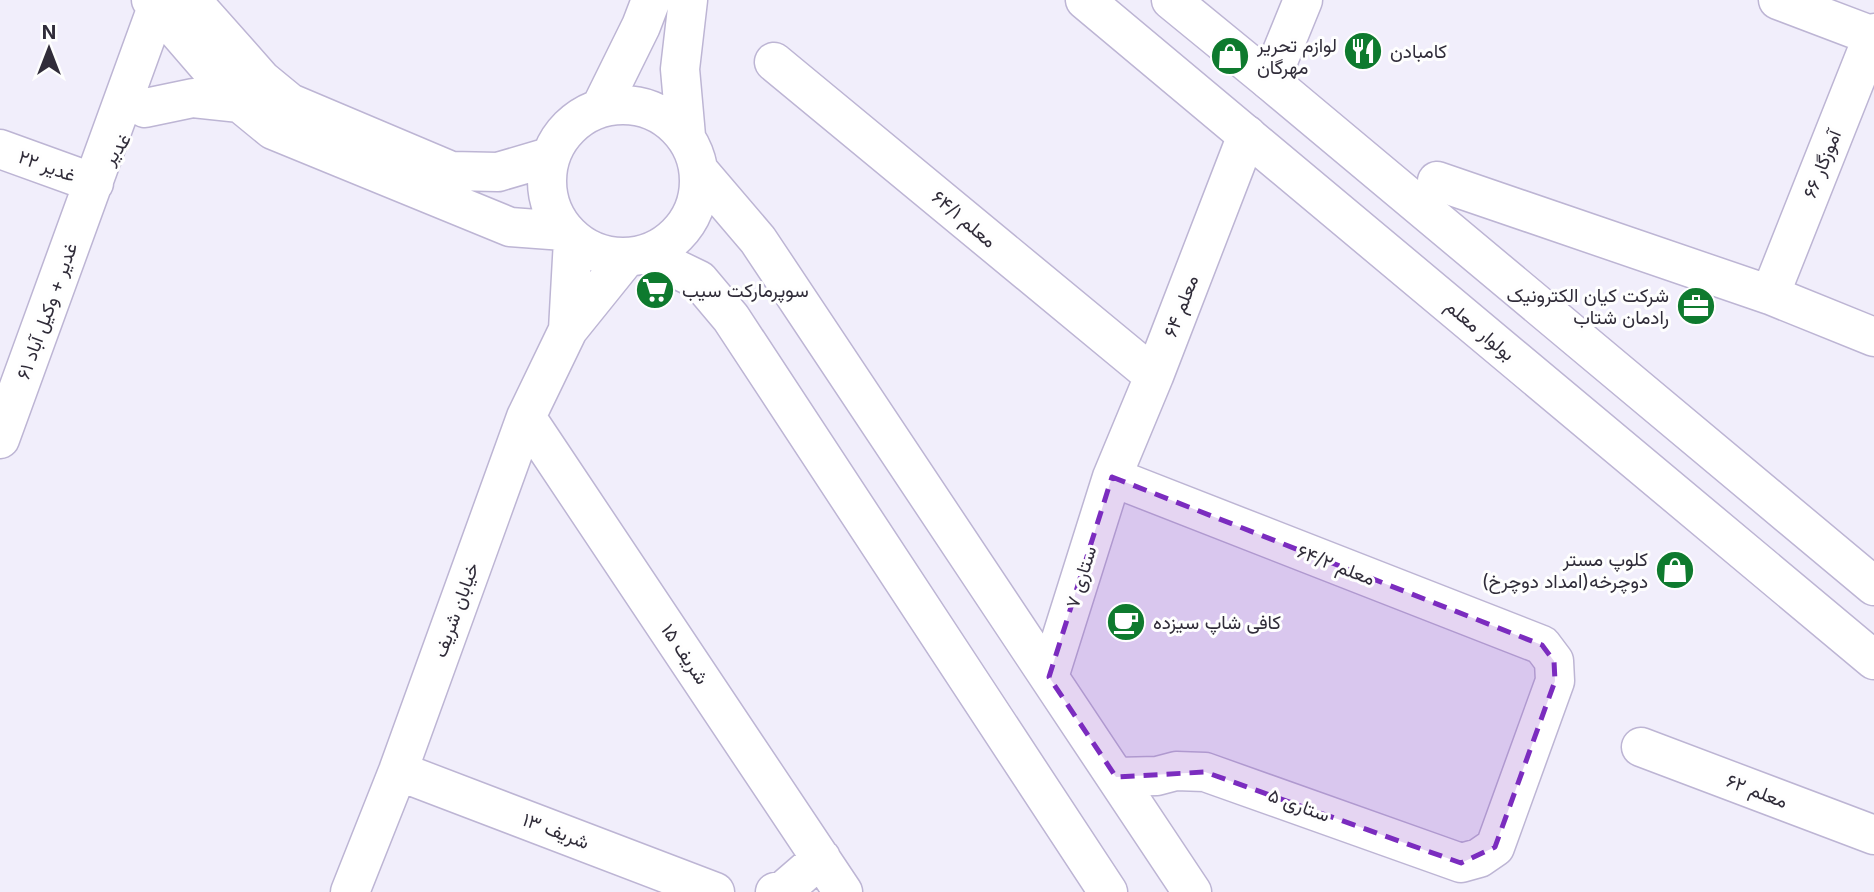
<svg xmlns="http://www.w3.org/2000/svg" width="1874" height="892" viewBox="0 0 1874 892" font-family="Inter,Vazirmatn,sans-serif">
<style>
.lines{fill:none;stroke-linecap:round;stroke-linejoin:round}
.minor-casing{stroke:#bdb5d4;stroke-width:41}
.major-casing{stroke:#bdb5d4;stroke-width:41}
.minor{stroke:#fff;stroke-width:38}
.major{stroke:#fff;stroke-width:38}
.marked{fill:#7b2cbf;fill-opacity:0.2;stroke:#7b2cbf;stroke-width:5;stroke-dasharray:14 9;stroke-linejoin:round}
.labels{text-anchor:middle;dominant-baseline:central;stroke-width:6;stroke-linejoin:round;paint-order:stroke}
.poi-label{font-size:19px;fill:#302c39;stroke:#fefefe;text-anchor:start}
.street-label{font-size:19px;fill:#302c39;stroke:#fefefe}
</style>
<rect width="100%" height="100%" fill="#f1eefb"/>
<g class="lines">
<g class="minor-casing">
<path id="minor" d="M151,0L240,103L273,130L510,227L564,231
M191,0L262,80L290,103L451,171L498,172L549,157
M1778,0L1873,36
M774,62L1154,376
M1270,81L1303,0
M547 181a76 76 0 1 1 152 0a76 76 0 1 1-152 0Z
M601,107L641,26L651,0
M145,108L193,98L240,103
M686,136L680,69L688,0
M0,149L94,183
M700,172L758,240L1192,892
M1437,181L1770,295L1874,337
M647,255L699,280L731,318L1108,892
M1770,295L1874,33
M568,330L573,240
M526,417L843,892
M0,439L157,7L176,1
M1112,477L1542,645L1554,661L1555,681L1495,847L1479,858L1461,863L1205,772L1176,771L1157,776L1116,777
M1049,677L1112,477L1154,376L1247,135
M1641,747L1874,835
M398,771L715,892
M350,892L398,771L526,417L568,330L626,258
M775,892L784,890L821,858"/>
</g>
<g class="major-casing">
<path id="major" d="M1085,0L1874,660
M1171,0L1270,81L1874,586"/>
</g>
<use href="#minor" class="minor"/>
<use href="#major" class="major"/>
</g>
<path class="marked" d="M1112,477L1542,645L1554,661L1555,681L1495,847L1461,863L1205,772L1116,777L1049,677Z"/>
<defs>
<g id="restaurant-disc" transform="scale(2.0125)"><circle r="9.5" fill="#0e7a2e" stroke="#fefefe"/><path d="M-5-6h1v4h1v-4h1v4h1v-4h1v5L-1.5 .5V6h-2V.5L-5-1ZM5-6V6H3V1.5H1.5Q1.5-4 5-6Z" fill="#fff"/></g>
<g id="shop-disc" transform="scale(2.0125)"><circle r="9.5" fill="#0e7a2e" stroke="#fefefe"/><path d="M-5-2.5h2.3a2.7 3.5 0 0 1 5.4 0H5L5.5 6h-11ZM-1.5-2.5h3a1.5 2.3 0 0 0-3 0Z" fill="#fff"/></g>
<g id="supermarket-disc" transform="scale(2.0125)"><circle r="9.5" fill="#0e7a2e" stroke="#fefefe"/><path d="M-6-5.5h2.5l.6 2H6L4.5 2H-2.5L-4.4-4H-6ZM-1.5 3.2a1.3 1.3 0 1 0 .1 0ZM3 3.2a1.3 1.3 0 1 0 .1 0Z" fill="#fff"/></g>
<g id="office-disc" transform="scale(2.0125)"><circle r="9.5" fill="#0e7a2e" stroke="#fefefe"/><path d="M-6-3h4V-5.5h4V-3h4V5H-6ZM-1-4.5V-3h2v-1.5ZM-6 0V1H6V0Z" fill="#fff"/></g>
<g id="cafe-disc" transform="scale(2.0125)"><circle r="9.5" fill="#0e7a2e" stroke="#fefefe"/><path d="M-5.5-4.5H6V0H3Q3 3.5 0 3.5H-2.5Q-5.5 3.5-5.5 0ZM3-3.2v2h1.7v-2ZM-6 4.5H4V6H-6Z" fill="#fff"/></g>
</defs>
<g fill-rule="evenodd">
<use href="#restaurant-disc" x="1363" y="51"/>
<use href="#shop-disc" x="1230" y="56"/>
<use href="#supermarket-disc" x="655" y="290"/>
<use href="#office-disc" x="1696" y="306"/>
<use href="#shop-disc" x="1675" y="570"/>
<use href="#cafe-disc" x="1126" y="622"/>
</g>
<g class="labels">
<g class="poi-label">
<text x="1257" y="45">لوازم تحریر<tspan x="1257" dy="22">مهرگان</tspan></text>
<text x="1390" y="51">کامبادن</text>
<text x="682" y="290">سوپرمارکت سیب</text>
<text x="1669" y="295" text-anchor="end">شرکت کیان الکترونیک<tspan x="1669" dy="22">رادمان شتاب</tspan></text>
<text x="1648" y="559" text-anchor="end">کلوپ مستر<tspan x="1648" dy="22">دوچرخه(امداد دوچرخ)</tspan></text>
<text x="1153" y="622">کافی شاپ سیزده</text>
</g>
<g class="street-label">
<text transform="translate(117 149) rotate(-55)">غدیر</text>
<text transform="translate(1822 164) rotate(-68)">آموزگار ۶۶</text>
<text transform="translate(47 166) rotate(20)">غدیر ۲۲</text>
<text transform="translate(964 219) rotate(40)">معلم ۶۴/۱</text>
<text transform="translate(1181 306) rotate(-69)">معلم ۶۴</text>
<text transform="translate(47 311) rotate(-70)">غدیر + وکیل آباد ۶۱</text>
<text transform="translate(1480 330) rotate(40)">بولوار معلم</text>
<text transform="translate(1336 565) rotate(21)">معلم ۶۴/۲</text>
<text transform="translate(1081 577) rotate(-73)">ستاری ۷</text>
<text transform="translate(456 610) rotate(-70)">خیابان شریف</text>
<text transform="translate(685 654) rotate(56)">شریف ۱۵</text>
<text transform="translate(1757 791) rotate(21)">معلم ۶۲</text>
<text transform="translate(1299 805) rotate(20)">ستاری ۵</text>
<text transform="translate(556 831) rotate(21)">شریف ۱۳</text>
</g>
</g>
<g transform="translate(49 49)" stroke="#fefefe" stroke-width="5" paint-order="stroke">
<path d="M0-5L12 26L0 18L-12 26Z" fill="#302c39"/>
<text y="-10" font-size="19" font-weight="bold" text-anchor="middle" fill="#302c39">N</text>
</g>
</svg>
